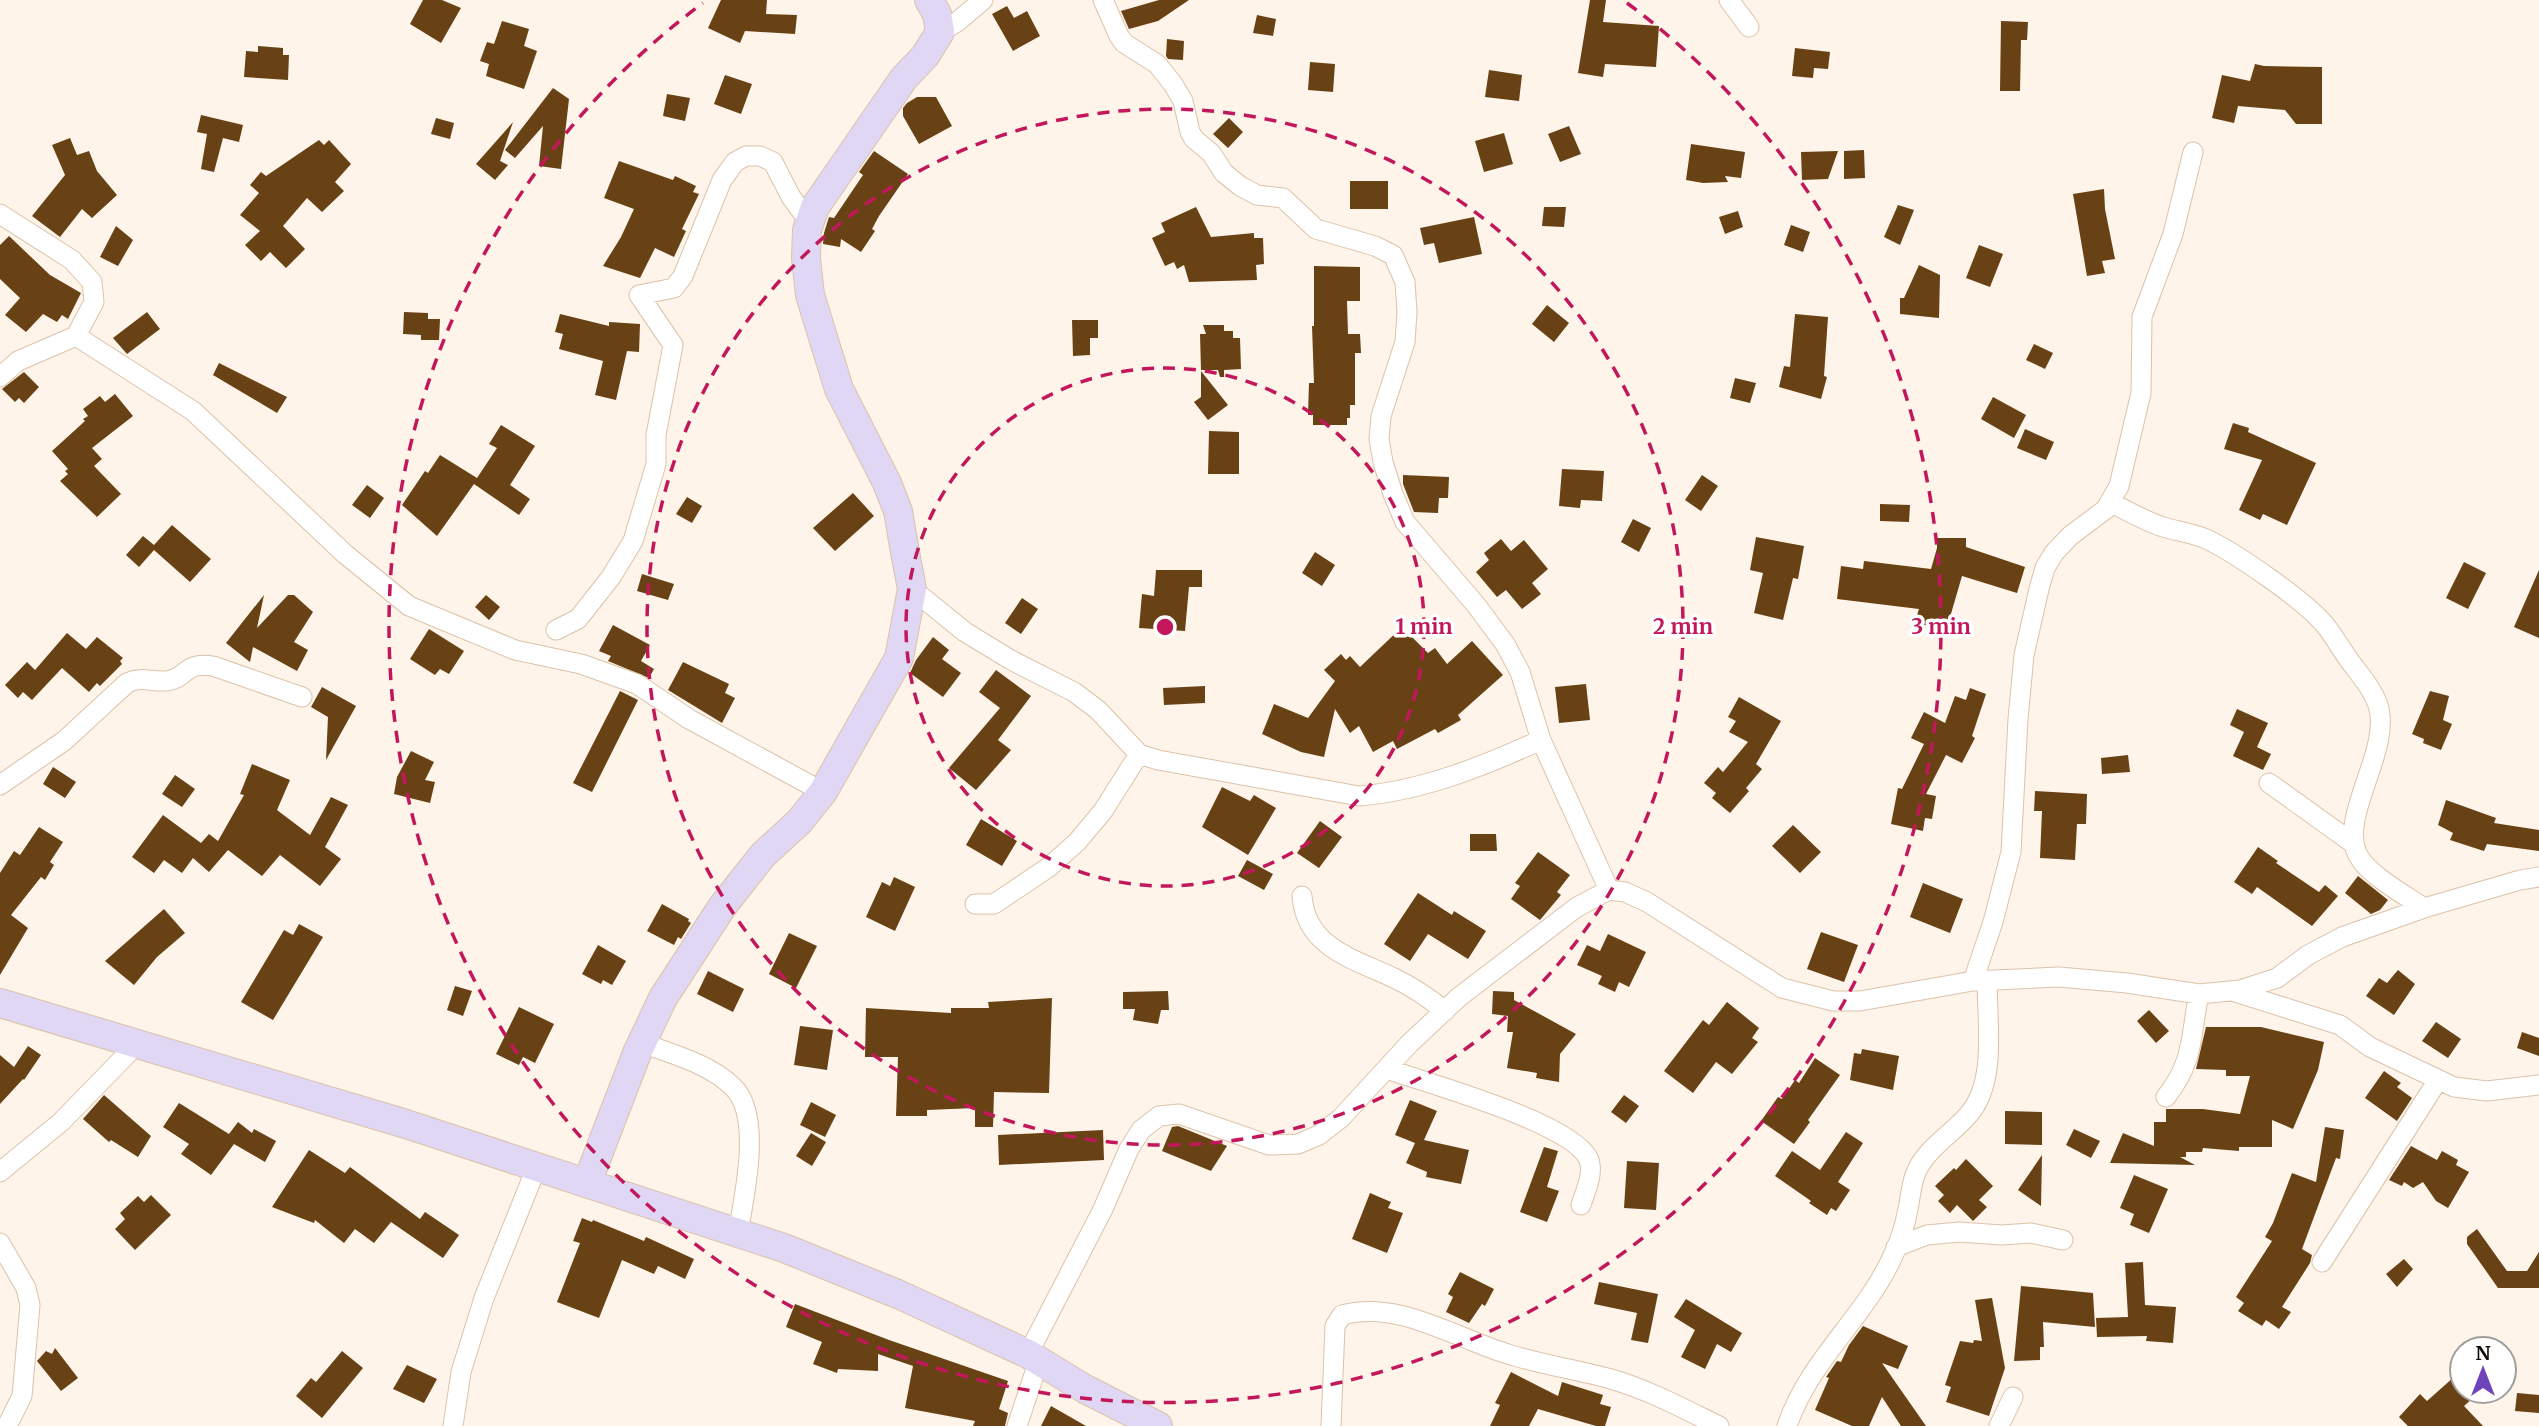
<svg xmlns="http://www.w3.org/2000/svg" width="2539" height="1426" viewBox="0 0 2539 1426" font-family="Merriweather,serif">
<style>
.building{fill:#684215}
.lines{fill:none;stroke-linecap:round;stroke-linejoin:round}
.street-casing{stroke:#dcc2aa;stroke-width:21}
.secondary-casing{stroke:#dcc2aa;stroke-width:30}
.street{stroke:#fff;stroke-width:19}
.secondary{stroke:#e0d7f4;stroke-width:28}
.ring{fill:none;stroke:#c2185b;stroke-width:3.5;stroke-dasharray:12 9}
.centre{fill:#c2185b;stroke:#fff;stroke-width:3.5}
.ring-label{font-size:21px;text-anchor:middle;font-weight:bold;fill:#c2185b;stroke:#fff;stroke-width:7;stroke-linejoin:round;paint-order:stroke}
</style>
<rect width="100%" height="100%" fill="#fef4e9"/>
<path class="building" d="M423,0H442L461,8L441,43L410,24Z
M721,0H767L766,14L797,15L795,34L745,31L740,43L708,28Z
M1159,0H1189L1158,21L1129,29L1121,11Z
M1590,0H1606L1603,22L1659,26L1656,67L1605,64L1603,77L1578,73Z
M1007,6L1014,18L1027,11L1040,36L1013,51L992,14Z
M1257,15L1276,19L1273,36L1253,33Z
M502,21L529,29L524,46L537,51L524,89L486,76L489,64L480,61L487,42L494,44Z
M2001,21L2028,22L2027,40H2021L2020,91H2000Z
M1167,39L1184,41L1183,60L1168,59L1166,56Z
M258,46L283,48V55H289L288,80L244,77L246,51L258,52Z
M1795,48L1830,52L1828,69L1814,68L1813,78L1792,76Z
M1310,62L1335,64L1333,92L1308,90Z
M2255,64L2264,66L2322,67V124H2296L2285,110L2238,106L2234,123L2212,118L2222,75L2250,81Z
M1489,70L1522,75L1519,101L1485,97Z
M725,75L752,84L741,114L714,104Z
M553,88L569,99L561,169L539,166L543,126L515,158L505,150Z
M667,94L690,98L685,121L663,116Z
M917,97H936L952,126L919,144L903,116V108L907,103Z
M201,115L243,125L239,142L223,138L214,172L201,169L207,134L197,132Z
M436,118L454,123L450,139L431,134Z
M1229,118L1243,132L1228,148L1213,134Z
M513,122L500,161L508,165L495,180L476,164Z
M1569,126L1581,154L1560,162L1548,134Z
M1504,133L1513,164L1484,172L1475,141Z
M70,138L77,155L89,151L97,171L117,195L92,218L82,209L60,237L32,216L65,175L52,145Z
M319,140L324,145L329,140L351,164L335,182L344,191L322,212L307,198L283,226L305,249L286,268L270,252L261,261L245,245L260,231L240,215L259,193L250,185L261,172L266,176Z
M1691,144L1745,152L1741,178L1725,176L1728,182L1703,183L1686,180Z
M1864,150L1865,178L1844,179V151Z
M874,151L908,174L879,216L872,229L875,231L861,252L841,239L840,247L823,244L824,233L829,217L834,218L863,175L859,172Z
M1838,151L1828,179L1802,180L1801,152Z
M619,161L673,180L675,176L696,186L693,192L699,194L682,229L686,231L674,257L655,248L640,278L603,266L621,237L634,209L604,198Z
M1350,181H1388V209H1350Z
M2104,189L2105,209L2115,259L2102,261L2105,273L2087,276L2073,194Z
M1898,205L1914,210L1900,245L1884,237Z
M1196,207L1211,237L1254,233V238H1263L1264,264L1256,265L1257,280L1189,282L1184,265L1177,269L1174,262L1165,266L1152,238L1165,232L1161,223Z
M1544,207H1566L1564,227L1542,226Z
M1738,211L1743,227L1725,234L1719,217Z
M1474,217L1482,254L1439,263L1434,243L1424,245L1420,228Z
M1791,225L1810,232L1803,252L1784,245Z
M116,226L133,240L118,266L100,257Z
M9,236L50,275L81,293L68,319L62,315L57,322L43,314L26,332L5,315L20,298L0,279V245Z
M1979,245L2003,254L1990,287L1966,278Z
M1919,265L1940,275L1939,318L1900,314V298H1904Z
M1314,266L1360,267V301H1347L1348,334H1360L1361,353H1355V405H1350V418H1347V425H1313V415H1308L1309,383H1314L1312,326H1314Z
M1547,305L1569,323L1554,342L1532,324Z
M147,312L160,329L127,354L113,338Z
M404,312L428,313V319H440L439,340H421V335L403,334Z
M560,314L609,326V322L640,324L639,352L627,351L616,400L595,395L603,361L559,349L563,334L555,332Z
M1795,314L1828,317L1824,376L1827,377L1821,399L1779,387L1784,366L1790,367Z
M1072,320H1098V338H1090V355L1073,356Z
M1203,325H1224V331H1233V338H1240L1241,369L1224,370V377H1220L1218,370H1201L1200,334H1206Z
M2034,344L2053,353L2045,369L2026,360Z
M219,363L287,397L277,413L213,375Z
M1201,371L1228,405L1208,420L1194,402L1201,397Z
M24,372L39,387L24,403L19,398L15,402L2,389Z
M1735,378L1756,383L1750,403L1730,398Z
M115,394L133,416L92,448L102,459L94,466L121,494L97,517L60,481L68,474L65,471L68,469L52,451L85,421L83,419L88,416L83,409L100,396L105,402Z
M1993,397L2026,415L2014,438L1981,419Z
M2233,423L2249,428L2248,432L2316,463L2287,525L2263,514L2260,520L2239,510L2262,460L2224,449Z
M501,425L535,446L510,485L530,499L519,515L474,484L437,536L402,505L425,471L428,473L440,455L477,478L497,448L489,444Z
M2025,429L2054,442L2046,460L2017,448Z
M1209,431L1239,432V474H1208Z
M1562,469L1604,471L1602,501L1581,500L1580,508L1559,506Z
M1403,475L1449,477L1448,498H1439L1438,513L1414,512L1403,484Z
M1702,475L1718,486L1701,511L1685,500Z
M367,485L384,498L370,518L352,505Z
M853,493L874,516L835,551L813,528Z
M687,497L702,506L692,523L676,514Z
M1880,504L1910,505L1909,522L1880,521Z
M1633,519L1651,528L1639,552L1621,542Z
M172,525L211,559L190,582L154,550L139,567L126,555L143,536L154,545Z
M1756,537L1804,546L1798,579L1793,578L1783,620L1754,613L1763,573L1750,570Z
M1937,538H1966V547L2025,567L2017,593L1962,576L1946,631L1921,624L1923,617L1917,615L1919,609L1837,599L1841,566L1863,569L1864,561L1931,569L1937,548Z
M1501,539L1511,551L1524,540L1548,569L1532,583L1541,594L1522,609L1506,590L1497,597L1476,572L1489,560L1484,553Z
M1315,552L1335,565L1322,586L1302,573Z
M2464,562L2486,573L2468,609L2446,598Z
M1156,570H1202V587H1189L1185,631L1139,628L1142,594L1154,596Z
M2539,570V638L2514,627Z
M642,574L674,584L668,600L637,591Z
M264,595L257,628L288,595H294L313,612L294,642L308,650L297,671L253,647L250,662L226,643Z
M486,595L500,607L489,620L475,607Z
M1022,598L1038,609L1021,634L1005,623Z
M613,625L650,645L641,661L654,669L649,678L608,661L611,656L599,651Z
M1402,627L1428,653L1435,648L1447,664L1472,641L1503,675L1458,715L1461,720L1438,733L1435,729L1397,749L1393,741L1373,752L1359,726L1350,733L1335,709L1324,757L1301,752L1262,734L1274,704L1308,718L1335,681L1324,670L1341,654L1346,660L1350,656L1360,667Z
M429,629L464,651L449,674L440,669L435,675L410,659Z
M67,633L86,649L97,637L123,658L120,661L122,664L100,686L97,683L89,692L62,668L32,700L23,692L18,698L5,685L27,662L35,670Z
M933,637L949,650L942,659L961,673L943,697L910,673L916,660Z
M683,662L729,684L725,693L735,698L722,723L668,690Z
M996,670L1031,696L998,740L1011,750L976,790L949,768L1000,708L979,692Z
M1586,684L1590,720L1559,723L1555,687Z
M1205,686V703L1164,705L1163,688Z
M322,687L356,706L326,760L328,717L311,707Z
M1970,688L1986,694L1972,736L1975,738L1962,763L1946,755L1926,794L1936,796L1932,819L1925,818L1923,831L1891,824L1898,788L1902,789L1924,744L1911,738L1924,712L1945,723L1955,696L1966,700Z
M620,691L638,700L592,792L573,783Z
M2430,691L2449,696L2443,720L2452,724L2441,750L2423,743L2424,739L2412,734Z
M1739,697L1781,721L1756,764L1762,769L1746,788L1749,791L1730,813L1712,798L1716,793L1704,783L1718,767L1723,772L1748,742L1729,732L1736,721L1728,717Z
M2237,709L2268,723L2257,747L2271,754L2263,770L2233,756L2244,732L2230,725Z
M411,751L434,762L425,780L435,782L430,803L394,794L397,777Z
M2128,755L2130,772L2102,774L2101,758Z
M252,764L290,780L277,810L310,835L331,797L348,805L325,847L341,859L320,886L280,855L262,876L228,850L209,872L193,858L182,873L164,860L154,873L132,857L163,815L201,843L209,834L218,841L244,795L240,794Z
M53,767L76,782L65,798L43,784Z
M175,775L195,789L182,807L162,794Z
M1222,787L1250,801L1254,795L1276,808L1248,855L1202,827Z
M2035,791L2087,794L2086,824H2077L2075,860L2040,858L2042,811H2034Z
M2446,800L2496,818L2494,823L2539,830V851L2487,844L2484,851L2450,840L2453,833L2438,825Z
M981,819L1017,841L1002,866L966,845Z
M1320,821L1342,837L1319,868L1297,853Z
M1793,825L1821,852L1800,873L1772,846Z
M39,827L63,842L50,862L54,865L45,880L41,877L11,915L28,928L0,975V873L14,851L20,855Z
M1470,834H1496L1497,851H1470Z
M2258,847L2278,861L2276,863L2319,892L2325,885L2338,896L2312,926L2257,887L2252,894L2234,882Z
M1538,852L1570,875L1557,892L1561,895L1540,920L1511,899L1520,886L1515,883Z
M1247,860L1273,874L1264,890L1238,876Z
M2358,876L2388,900L2380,910L2371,914L2345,893Z
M894,877L915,887L895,931L866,917L882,882L890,886Z
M1923,883L1963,899L1950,933L1910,917Z
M1418,893L1452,915L1454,911L1486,931L1468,959L1428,934L1410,961L1384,944Z
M662,904L689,919L688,921L691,923L681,939L678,937L674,945L647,931Z
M164,909L185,933L157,957L134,985L105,961Z
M299,924L323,937L273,1020L241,1002L284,930L293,935Z
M1821,932L1858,945L1844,982L1807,969Z
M789,933L817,946L796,988L769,974Z
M1608,934L1646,952L1629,987L1619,982L1615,992L1598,984L1602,976L1577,965L1587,945L1600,951Z
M598,945L626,961L612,985L603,980L601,984L582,974Z
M2398,970L2415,984L2394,1015L2366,996L2379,978L2387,983Z
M708,971L744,989L733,1012L697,994Z
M455,986L472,991L463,1016L447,1010Z
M1168,991L1169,1010H1161L1158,1024L1133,1020L1135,1009H1123V992Z
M1493,991L1514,992V1000L1576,1034L1560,1054L1559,1082L1536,1078L1537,1073L1507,1068L1513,1032H1507L1508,1016L1492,1014Z
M1052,998L1049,1093L994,1092L993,1127H975V1108L927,1110V1116H896L898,1057H865L866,1008L951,1013V1008H989L988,1002Z
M1727,1002L1759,1028L1752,1038L1758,1042L1732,1074L1716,1062L1693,1093L1664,1071L1703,1020L1709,1025Z
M519,1007L554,1024L535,1063L523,1057L519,1065L496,1054Z
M2149,1010L2169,1031L2156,1043L2137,1021Z
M2436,1022L2461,1039L2448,1058L2422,1041Z
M800,1026L833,1030L827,1070L794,1065Z
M2206,1027H2261L2324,1042L2318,1070L2293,1129L2272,1120V1147H2239V1151L2203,1148L2202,1152H2186V1157H2180L2195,1165L2110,1163L2123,1133L2154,1146V1122H2166V1109H2203L2240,1114L2250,1076H2226V1070L2196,1069Z
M2522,1032L2539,1038V1056L2517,1048Z
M28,1046L41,1055L24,1080L23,1079L0,1104V1055L14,1067Z
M1862,1049L1899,1056L1893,1090L1850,1080L1854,1053L1861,1054Z
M1815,1058L1840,1075L1808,1120L1810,1122L1794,1144L1761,1121L1778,1097L1782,1099L1795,1080L1799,1083Z
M2384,1071L2401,1083L2397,1087L2412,1098L2397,1121L2365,1098Z
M104,1095L151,1136L138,1157L111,1140L109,1142L83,1119Z
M1624,1095L1639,1106L1626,1123L1611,1112Z
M1410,1100L1437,1111L1424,1140L1469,1150L1461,1184L1426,1177L1427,1172L1406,1163L1415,1143L1395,1135Z
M811,1102L836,1115L825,1137L800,1125Z
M179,1103L229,1134L238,1122L252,1133L254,1129L276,1141L265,1162L234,1144L211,1175L181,1154L189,1144L163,1127Z
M2005,1111L2042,1112V1145L2005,1144Z
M1178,1126L1227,1146L1211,1171L1162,1151L1172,1127Z
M2325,1127L2344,1130L2340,1159L2336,1158L2302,1249L2312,1255L2310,1263L2282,1307L2291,1312L2279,1329L2266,1320L2262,1326L2238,1311L2244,1303L2236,1297L2272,1241L2265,1237L2273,1223L2292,1173L2316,1182Z
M2074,1129L2100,1141L2091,1158L2066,1145Z
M1103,1130L1104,1160L999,1165L998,1135Z
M1846,1132L1863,1143L1838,1182L1850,1190L1836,1211L1831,1208L1827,1215L1809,1203L1811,1201L1775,1176L1792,1151L1820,1170Z
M811,1133L826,1142L812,1166L796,1156Z
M2411,1146L2437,1160L2442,1151L2458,1160L2456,1165L2469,1172L2448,1208L2436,1201L2423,1182L2413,1188L2404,1182L2402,1186L2389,1180Z
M1544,1147L1558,1151L1547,1187L1559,1191L1547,1222L1520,1212Z
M309,1150L345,1173L350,1167L420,1219L425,1212L459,1235L443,1258L391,1222L374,1243L355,1229L344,1243L315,1220L314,1223L272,1207Z
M2042,1155L2041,1206L2018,1190Z
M1966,1159L1993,1186L1979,1200L1987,1207L1973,1221L1957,1205L1950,1213L1938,1201L1944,1195L1935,1186L1954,1168L1956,1170Z
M1627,1161L1659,1163L1656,1210L1624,1208Z
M2134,1175L2168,1189L2149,1233L2130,1225L2134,1214L2120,1208Z
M1370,1193L1391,1202L1388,1208L1403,1213L1387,1253L1352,1239Z
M151,1195L171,1215L135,1250L115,1229L125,1219L120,1213L138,1196L144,1202Z
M582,1218L592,1222L593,1220L644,1241L646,1237L694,1259L685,1279L658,1266L654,1274L622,1260L599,1318L557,1302L580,1243L573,1241Z
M2477,1229L2507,1271H2527L2539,1252V1288H2498L2467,1244V1237Z
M2404,1259L2413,1269L2397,1287L2386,1274Z
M2143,1262L2145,1305L2176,1307L2173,1343L2146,1341L2147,1336L2097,1337L2096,1318L2128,1317L2125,1263Z
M1460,1272L1494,1289L1485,1306L1482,1304L1469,1323L1446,1312L1453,1297L1448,1294Z
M1599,1282L1658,1294L1648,1343L1631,1340L1637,1313L1594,1304Z
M2021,1286L2093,1293L2095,1327L2043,1322L2044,1347H2040V1360L2014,1361Z
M1992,1298L2005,1368L1989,1416L1946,1402L1951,1387L1945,1385L1960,1341L1973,1343L1974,1340L1982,1341L1975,1300Z
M1686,1299L1742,1333L1731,1352L1717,1344L1705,1369L1681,1357L1695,1330L1674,1317Z
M795,1304L889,1340L1008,1381L999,1409L1008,1413L1005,1426H973L975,1421L905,1408L913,1366L878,1354V1371L838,1369L837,1373L813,1364L822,1342L786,1327Z
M1863,1326L1908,1346L1898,1369L1882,1363L1926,1426H1901L1882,1397L1869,1426H1852L1815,1410L1829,1378L1826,1377L1837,1361L1841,1362L1849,1345Z
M55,1348L78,1378L61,1391L37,1361L46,1351L52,1354Z
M342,1351L363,1368L322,1418L296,1396L311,1378L316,1382Z
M407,1365L437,1379L424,1403L393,1389Z
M1511,1372L1558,1396L1562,1382L1603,1395L1600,1404L1611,1407L1605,1426H1596L1538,1409L1529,1426H1490L1500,1405L1495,1403Z
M2454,1377L2462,1386V1391H2467L2473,1398L2464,1406L2483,1426H2408L2399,1417L2420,1394L2427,1401Z
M2517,1393L2539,1395V1413L2515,1411Z
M1051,1406L1086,1426H1041Z"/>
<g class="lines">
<g class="street-casing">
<path id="street" d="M1103,0L1119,36L1124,43L1157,64L1173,84L1183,101L1190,132L1194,139L1211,153L1224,173L1240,186L1257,195L1283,198L1316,229L1375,246L1393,255L1405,282L1407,312L1405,342L1381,416L1379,439L1383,462L1393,494L1405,522L1476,605L1505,644L1520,672L1541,740L1609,890
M1729,0L1749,27
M940,32L957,22L983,0
M0,214L72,260L92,282L94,302L76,336L18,361L0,377
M76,336L193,411L345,554L409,606L515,650L581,664L637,684L689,719L823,792
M2110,502C2127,511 2145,521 2163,527C2177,531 2191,533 2204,538C2235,552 2304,600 2325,625C2334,636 2341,649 2349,660C2360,675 2372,688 2378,705C2393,752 2333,822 2361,860C2374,878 2405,895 2424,908
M912,589L965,632L1011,660L1074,692L1098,710L1139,754L1158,760L1359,796C1422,791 1484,766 1541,740
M556,630L578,619L611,577L633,541L656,464V435L673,345L639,295L674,288L683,276L722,180L735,162L746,156H760L773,162L791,197L810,223
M2269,783L2354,844
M0,785L64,741L127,683C141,676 151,682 166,681C187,679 184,661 213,666L302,697
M1302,896C1306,948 1354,959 1394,978C1413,987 1429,998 1445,1011
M975,904H994L1049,867L1077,842L1103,811L1139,754
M1973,981L1993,922L2011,852L2018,719L2024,655L2039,589L2045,568L2054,553L2070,536L2106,509L2119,486L2141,393L2142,317L2173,234L2193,152
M2232,991L2340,1025L2370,1047L2454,1087L2487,1091L2539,1085
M642,1043C672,1054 710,1064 733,1087C763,1116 744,1196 738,1233
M1387,1069C1429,1084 1569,1122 1588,1158C1595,1172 1585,1192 1581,1205
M2166,1097C2195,1060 2190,1036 2199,994
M0,1172L61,1122L138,1043
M0,1243L26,1288L30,1305L22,1396L7,1426
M1896,1247L1927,1235L1959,1232L2002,1235L2031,1233L2063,1240
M2322,1262L2438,1080
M1028,1354L1103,1209L1129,1149L1141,1130L1159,1116L1179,1114L1269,1145L1298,1144L1319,1135L1341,1118L1409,1044L1459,997L1577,907L1609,890L1625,892L1647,902L1782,988L1833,1001H1860L1973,981L2059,977L2127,983L2199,994L2240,990L2277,978L2308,955L2342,937L2424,908L2520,880L2539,877
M453,1426L461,1372L484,1298L537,1166
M1017,1426L1039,1360
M1331,1426L1335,1326L1342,1315C1399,1299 1458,1340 1511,1355C1544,1365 1578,1370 1611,1379C1649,1390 1684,1409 1719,1426
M1787,1426C1809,1361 1863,1319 1891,1260C1899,1244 1905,1226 1908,1209C1911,1195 1911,1181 1918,1168C1930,1146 1953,1133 1969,1114C1997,1082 1987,1021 1987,980
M1999,1426L2013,1397"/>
</g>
<g class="secondary-casing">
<path id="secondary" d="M0,1003L406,1124L784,1248L900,1295L1028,1354L1085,1389L1158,1426
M587,1183L637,1053L663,998L722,907L747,875L763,855L799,822L823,792L899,658L912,589L905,552L898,511L887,483L839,389L810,295L806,258L807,230L815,207L904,78L925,56L940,32L937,14L929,0"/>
</g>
<use href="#street" class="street"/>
<use href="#secondary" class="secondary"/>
</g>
<g class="ring">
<circle cx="1165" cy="627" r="259"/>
<circle cx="1165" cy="627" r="518"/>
<path d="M1627 3A776 776 0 1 1 703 3"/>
</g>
<circle cx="1165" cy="627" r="10" class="centre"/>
<g class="ring-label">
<text x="1424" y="634">1 min</text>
<text x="1683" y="634">2 min</text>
<text x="1941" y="634">3 min</text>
</g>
<g transform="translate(2483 1370)"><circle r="33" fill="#ffffff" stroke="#a09d9a" stroke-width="2"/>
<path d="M0-5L12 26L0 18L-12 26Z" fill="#6f43bb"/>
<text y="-10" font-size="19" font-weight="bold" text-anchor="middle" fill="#120a03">N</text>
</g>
</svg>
